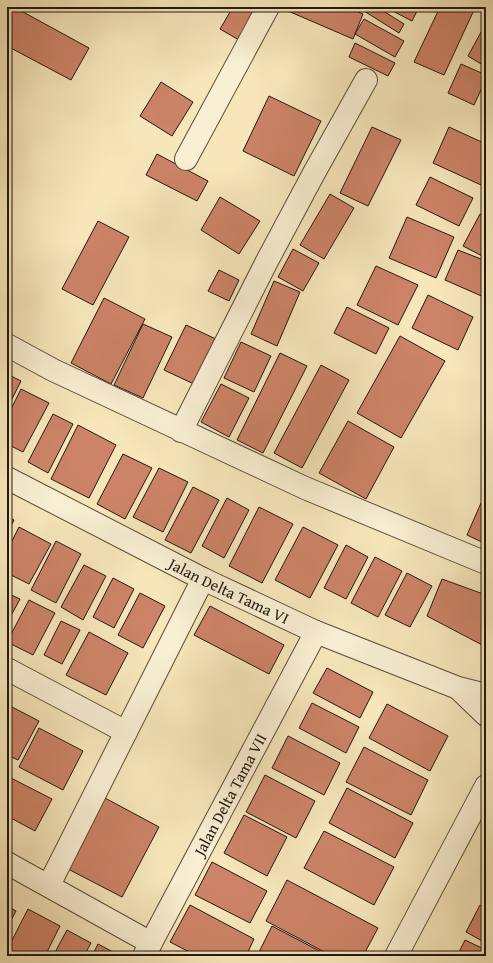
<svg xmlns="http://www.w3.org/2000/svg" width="493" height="963" viewBox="0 0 493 963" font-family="'Gentium Book Plus',serif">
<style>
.building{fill:#cc8367;stroke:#22190f}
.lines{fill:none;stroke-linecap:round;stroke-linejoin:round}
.minor-casing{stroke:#574c3a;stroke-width:24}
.minor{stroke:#f9efd2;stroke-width:22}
.labels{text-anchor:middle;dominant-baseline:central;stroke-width:3;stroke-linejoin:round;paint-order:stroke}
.street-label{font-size:16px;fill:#22190f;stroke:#f9efd2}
</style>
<rect width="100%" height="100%" fill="#f6e6ba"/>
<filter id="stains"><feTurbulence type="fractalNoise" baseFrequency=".005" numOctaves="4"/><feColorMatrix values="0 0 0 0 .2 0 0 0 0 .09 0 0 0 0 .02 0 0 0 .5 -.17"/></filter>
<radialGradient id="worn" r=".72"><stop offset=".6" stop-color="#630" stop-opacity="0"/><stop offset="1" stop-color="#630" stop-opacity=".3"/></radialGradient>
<path class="building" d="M7,7H14L89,48L71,80L7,46Z
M233,7H259L239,40L220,29Z
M289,7H347L363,14L353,39L288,11Z
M367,7H377L404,24L399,33L364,11Z
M385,7H419L412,21Z
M440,7H467L474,10L444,75L414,62Z
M364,19L404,41L395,57L355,34Z
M486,23V67L468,56Z
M355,43L395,63L388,76L349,57Z
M461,64L486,75V79L474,105L448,93Z
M161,82L193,102L172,136L140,116Z
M269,96L321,121L294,176L243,151Z
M372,127L401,140L368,206L340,193Z
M449,127L486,144V174L481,185L433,163Z
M157,154L208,181L197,201L146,175Z
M430,177L473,198L459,226L416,205Z
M330,194L354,208L324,259L300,245Z
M220,197L260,221L239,254L201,230Z
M480,214L486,217V258L463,246Z
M407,217L454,237L436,278L389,258Z
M98,221L129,237L93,305L62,289Z
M293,249L319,263L303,291L278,277Z
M458,250L486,261V298L445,280Z
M376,266L418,285L398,325L357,305Z
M219,270L239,280L229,301L208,291Z
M274,281L300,292L277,346L251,334Z
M428,295L473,317L458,350L412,328Z
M104,298L145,319L111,384L71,363Z
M347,307L389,328L376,354L334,333Z
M143,324L172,337L143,398L114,385Z
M186,325L218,340L196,385L164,370Z
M400,336L445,361L401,438L357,413Z
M241,342L271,356L254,392L224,378Z
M280,353L307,366L263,453L237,440Z
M321,365L349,380L302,468L274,453Z
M7,374L21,381L7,409Z
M221,384L249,398L229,437L201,422Z
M21,389L49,403L23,452L7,444V417Z
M53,414L73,424L48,473L28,462Z
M348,421L394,447L366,499L319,473Z
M78,425L116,445L89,498L51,479Z
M123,454L152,468L125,519L97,504Z
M159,468L188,482L163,532L133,517Z
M193,487L219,500L191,553L165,540Z
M486,487V501L481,499Z
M227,498L249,510L224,558L202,546Z
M481,503L486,506V544L467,535Z
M259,507L293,524L262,583L229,566Z
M7,516L14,520L7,534Z
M19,527L51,544L29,584L7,573V551Z
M303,527L338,545L310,598L275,580Z
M56,541L81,554L56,603L31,590Z
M346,545L368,557L346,599L324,588Z
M375,557L402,571L378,617L351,603Z
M84,565L106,576L83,620L61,607Z
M407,573L432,586L410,627L385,615Z
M113,578L134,589L114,628L93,617Z
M442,579L486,595V647L427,616Z
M7,593L20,599L7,623Z
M140,593L165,606L143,648L118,635Z
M29,600L55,613L33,655L7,642Z
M210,606L284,645L269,674L194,635Z
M61,621L80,630L62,664L44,655Z
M89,632L128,653L106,695L66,675Z
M327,668L373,692L360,718L313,693Z
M312,703L359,727L346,753L299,728Z
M387,704L448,736L430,771L369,738Z
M10,706L39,721L18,760L7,755V711Z
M39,728L83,751L63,790L19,767Z
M288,736L340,763L324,795L272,768Z
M364,747L428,780L411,815L346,782Z
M265,775L315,801L296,838L246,812Z
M7,776L52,799L35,831L7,816Z
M347,788L413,823L395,858L329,823Z
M105,798L159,827L122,897L68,869Z
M244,815L287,837L267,876L224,853Z
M324,831L394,867L374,905L304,868Z
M212,862L267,891L250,923L195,895Z
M287,880L378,928L363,956H332L266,921Z
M190,905L254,939L246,956H197L170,942Z
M480,905L486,909V943L466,932Z
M7,906L16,911L7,928Z
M28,909L60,926L45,956H7V950Z
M272,926L329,956H257Z
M67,930L91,943L84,956H53Z
M465,940L486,950V956H457Z
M98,944L115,953L114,956H92Z"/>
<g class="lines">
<g class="minor-casing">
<g id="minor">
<path d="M186,159L268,7"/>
<path d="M7,345L53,370L305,488L486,563"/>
<path d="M181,431L266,263L314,173L366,80"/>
<path id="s1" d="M7,478L203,579L316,632L458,688L486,695"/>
<path d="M7,669L126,732"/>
<path d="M459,689L486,715"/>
<path d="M7,863L151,943"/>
<path d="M49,885L203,579"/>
<path id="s2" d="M144,956L316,632"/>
<path d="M396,956L486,786"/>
</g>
</g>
<use href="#minor" class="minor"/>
</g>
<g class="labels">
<g class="street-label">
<text stroke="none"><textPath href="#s1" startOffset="249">Jalan Delta Tama VI</textPath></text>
<text stroke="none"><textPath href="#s2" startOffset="183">Jalan Delta Tama VII</textPath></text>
</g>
</g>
<rect width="493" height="963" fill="none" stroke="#f6e6ba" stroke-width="24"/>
<rect x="8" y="8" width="477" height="947" fill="none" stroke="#22190f" stroke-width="2"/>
<rect x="12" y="12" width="469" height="939" fill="none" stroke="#22190f"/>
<rect width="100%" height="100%" filter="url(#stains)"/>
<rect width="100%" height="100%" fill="url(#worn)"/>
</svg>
